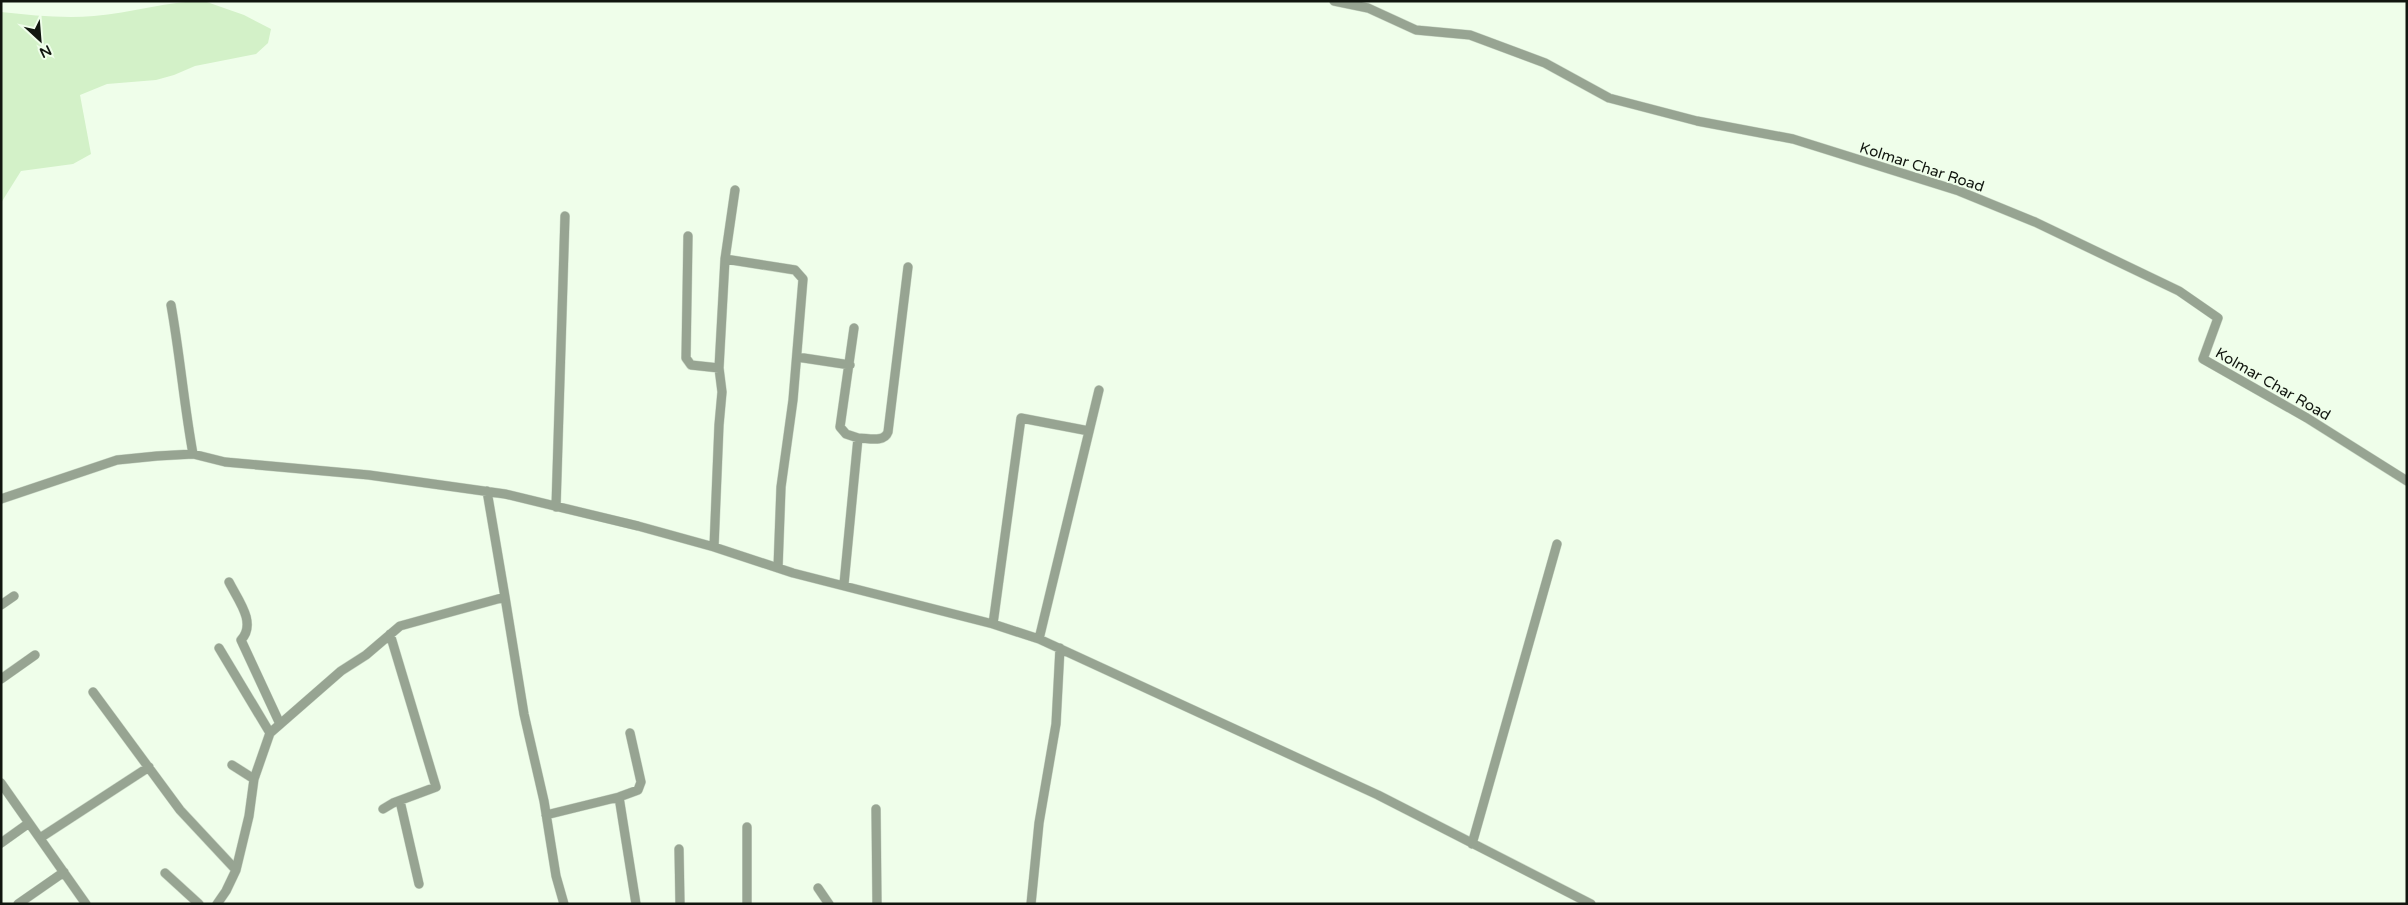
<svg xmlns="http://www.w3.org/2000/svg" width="2408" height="905" viewBox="0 0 2408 905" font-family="'Varela Round',sans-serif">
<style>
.green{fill:#d3f1c8}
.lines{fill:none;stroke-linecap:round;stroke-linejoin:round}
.street-casing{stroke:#cbd9c7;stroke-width:10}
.street{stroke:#97a492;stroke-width:9}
.labels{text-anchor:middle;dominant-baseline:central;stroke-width:4;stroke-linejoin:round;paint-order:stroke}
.street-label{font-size:15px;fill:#11160f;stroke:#effeea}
</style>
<rect width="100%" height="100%" fill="#effeea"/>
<path class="green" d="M204,1L244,15L271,29L268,43L256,54L195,66L174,75L156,80L107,84L80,95L91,154L73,164L21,171L1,203V12C32,15 63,19 94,16C131,13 167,1 204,1Z"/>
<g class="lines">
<g class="street-casing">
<path id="street" d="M1334,1L1368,8L1416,30L1470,35L1545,63L1609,98L1697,121L1793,139L1959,191L2035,222L2179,291L2218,318L2203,359L2307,418L2407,481
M688,236L686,358L691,365L719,368L722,392L719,425L714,547
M725,259L795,270L803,279L793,400L781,487L778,568
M171,305C180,355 184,405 193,454
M854,328L840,427L846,434L858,438
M797,357L850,365
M719,368L725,259L735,190
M1,499L117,460L157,456L193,454L225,462L369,475L505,494L638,526L714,547L793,573L993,624L1039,639L1378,795L1591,904
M556,507L565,216
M229,582C238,600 257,623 241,640L280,724
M844,584L858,438C868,438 884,443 888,432L908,267
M505,597L524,714L544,801L556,876L564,904
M1,605L14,596
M993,624L1021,418L1089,431
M1039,639L1099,390
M219,648L270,733
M1,679L35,655
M93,692L180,810L236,870
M232,765L254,779
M1,783L86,904
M619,797L636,904
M400,801L419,884
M383,809L393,803L436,787L390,634
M876,809L877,904
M546,815L619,797L638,790L641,782L630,733
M747,827V904
M40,838L149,767
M1,843L29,823
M1472,844L1557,544
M679,849L680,904
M165,873L199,904
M818,888L829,904
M18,904L64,872
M217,904L226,891L236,870L249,816L254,779L270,733L341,671L366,655L400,626L505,597L487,491
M1031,904L1039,823L1056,724L1060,648"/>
</g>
<use href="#street" class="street"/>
</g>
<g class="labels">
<g class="street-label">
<text transform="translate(1922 167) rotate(18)">Kolmar Char Road</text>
<text transform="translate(2273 384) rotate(30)">Kolmar Char Road</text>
</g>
</g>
<rect width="2408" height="905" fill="none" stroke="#11160f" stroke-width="5"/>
<g transform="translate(40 40) rotate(154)" stroke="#effeea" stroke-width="4" paint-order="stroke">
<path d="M0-4L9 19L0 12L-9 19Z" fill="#11160f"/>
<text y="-8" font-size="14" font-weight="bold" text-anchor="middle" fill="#11160f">N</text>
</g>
</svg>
